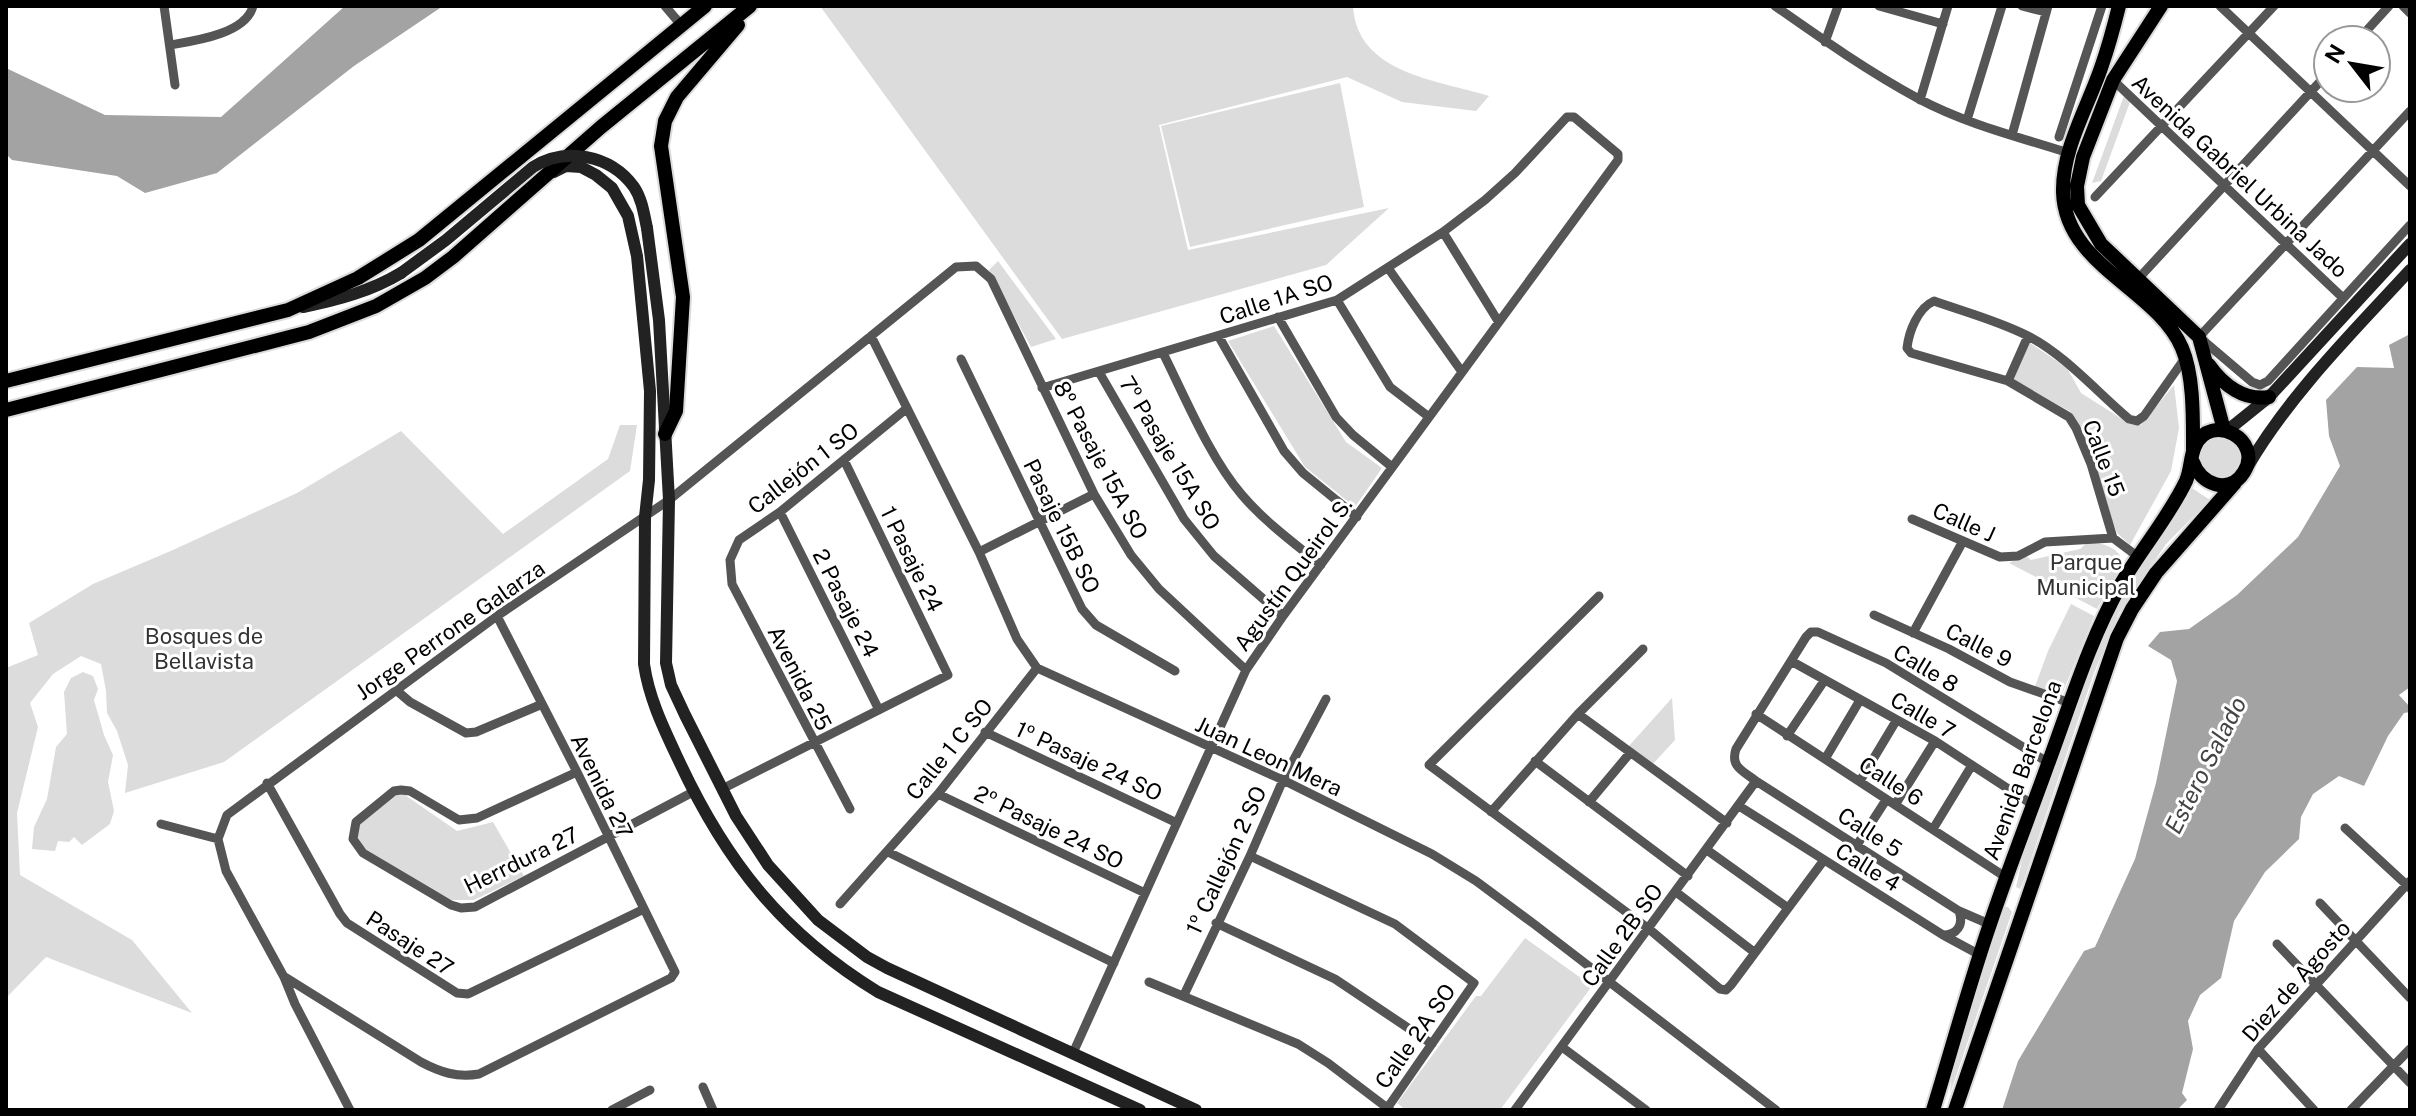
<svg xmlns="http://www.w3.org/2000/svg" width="2416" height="1116" viewBox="0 0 2416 1116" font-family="'Public Sans',sans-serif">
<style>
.green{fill:#dcdcdc}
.water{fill:#a3a3a3}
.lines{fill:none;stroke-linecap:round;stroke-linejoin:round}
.primary-casing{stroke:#dbdbdb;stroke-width:18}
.minor{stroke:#555;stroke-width:9}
.secondary{stroke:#222;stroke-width:12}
.primary{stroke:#000;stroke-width:14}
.secondary-bridge{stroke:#222;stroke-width:12}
.labels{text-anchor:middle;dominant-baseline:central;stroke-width:6;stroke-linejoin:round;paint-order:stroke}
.street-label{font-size:22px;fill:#000;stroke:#fff}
.park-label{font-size:22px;fill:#333;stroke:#fff}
.water-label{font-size:24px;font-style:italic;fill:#444;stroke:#fff}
</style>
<rect width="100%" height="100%" fill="#fff"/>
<path class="green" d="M820,6H1353C1357,74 1438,80 1489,96L1476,111L1402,102L1347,77L1159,125L1188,250L1389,208L1326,265L1062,339Z
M1340,83L1364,207L1190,247L1161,126Z
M2125,93L2130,102L2101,181L2092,183Z
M998,261L1056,339L1031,347L989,270Z
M1274,326L1346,442L1382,468L1355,507L1305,467L1228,341Z
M2030,343L2067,368L2081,393L2130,424L2141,425L2174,385L2179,428L2171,471L2130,545L2117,533L2106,506L2095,461L2071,412L2012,379Z
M620,425H637L630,471L224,762L125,793L128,765L117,731L107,713L106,691L101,664L81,656L53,674L30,703L38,727L17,813L20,875L132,940L192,1013L46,957L6,998V668L38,655L29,623L93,584L173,550L297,493L401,431L503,534L608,459Z
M2200 457a20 20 0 1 1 40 0a20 20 0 1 1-40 0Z
M2192,488L2210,500L2166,544L2119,613L2094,673L2023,883L2020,889L2016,887L2028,834L2088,658L2127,582Z
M2088,542C2102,543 2119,547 2123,562L2097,609L2009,563L2025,555L2031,560L2080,549Z
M2071,604L2094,616L2060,699L2034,689L2048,651Z
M83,672L93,676L98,689L94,700L104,735L113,755L108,782L114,811L110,824L82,845L74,837L69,842L58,841L55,851L32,849L34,827L47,799L56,747L67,734L64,692L71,678Z
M1672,698L1675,740L1652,765L1628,747Z
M395,795H405L457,831L493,822L524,876L474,900H452L366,853L357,838L359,824Z
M2002,907H2008L2012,912L1950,1094L1955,1039Z
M1525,938L1592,986L1500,1110H1406L1397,1103L1476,996H1481Z"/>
<path class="water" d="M345,6H443L354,66L217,173L145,193L117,176L12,160L6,154V68L105,115L221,117Z
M2410,334V687L2399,695L2410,707V712L2404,713L2388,736L2364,786L2339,776L2313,794L2301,817L2299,839L2265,872L2234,921L2221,978L2200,995L2188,1021L2193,1049L2182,1093L2187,1100L2177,1110H2002L2018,1061L2084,951L2095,947L2135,859L2156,783L2177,681L2171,660L2148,646L2160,632L2189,629L2237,595L2298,537L2340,466L2329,436L2326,400L2357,367L2394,368L2389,345Z"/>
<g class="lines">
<g class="primary-casing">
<path id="primary" d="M2119,6C2114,26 2109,45 2102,65C2089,105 2062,148 2063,192C2065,266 2157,289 2182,348C2194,376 2193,419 2193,450
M2161,6L2113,80L2083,157L2077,186L2078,205L2101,244L2199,337L2224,430
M2209,365C2223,385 2244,401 2269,397
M6,381L288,310L358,278L419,240L705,6
M6,410L309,332L376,306L425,278L453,257L601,127L750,6
M665,434L676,411L683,297L661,146L665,121L677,97L738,25
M1933,1110C1952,1048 1969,985 1990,924C2008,870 2029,817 2048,764C2071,702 2089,641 2121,584C2141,549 2169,517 2186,481C2191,469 2190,457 2195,446C2211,411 2264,440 2244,472C2229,496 2200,484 2193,462
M1955,1110L2117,638L2132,609L2156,573L2235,483"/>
</g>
<path class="minor" d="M164,6L175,85
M665,6L682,26
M1775,6C1822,39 1869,72 1919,99C1966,124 2019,137 2069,153
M1879,6L1943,24
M2022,6L2046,12
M2220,6L2410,186
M2403,6L2410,13
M2358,40L2389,6
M1825,42L1838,6
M170,45C194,41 246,34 253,6
M2113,80L2342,297
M1920,100L1948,6
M2410,111L2199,337L2252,382L2260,385L2268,381L2410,225
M1967,120L2002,6
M2012,135L2048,6
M2059,137L2102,6
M2095,197L2274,6
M1443,232L1498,321
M1388,268L1462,372
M2138,279L2328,73
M1337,300L1390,387L1429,417
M1278,317L1336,417L1353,435L1392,467
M871,336L979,552L1017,639L1037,668L1283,780L1432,854L1476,881L1534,924L1776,1110
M1219,337L1284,451L1303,473L1357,517
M1163,353C1185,397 1210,458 1242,495C1265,522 1294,543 1321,565
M961,359L1082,609L1096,625L1175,671
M1099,372L1184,519L1214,556L1283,616
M2008,381L2028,336
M1042,388L1337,300L1443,232L1485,200L1515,173L1567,117H1574L1618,154V160L1283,616L1246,670L1073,1053
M780,512L879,710
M1912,519L2000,557L2018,556L2045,542L2113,538L2137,556
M2113,538L2091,464L2076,428L2069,417L2008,381L1911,353L1907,348C1909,331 1918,308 1934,301C1965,312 1999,321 2028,336C2064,354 2098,393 2129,419L2137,421L2144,416L2185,358
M979,552L1094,494
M1599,596L1429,765L1649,929L1720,989L1726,990L1731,985L1824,860
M1874,615L1949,649L2010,682L2070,703
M1913,633L1963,541
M1791,661L1935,741L2033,805
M396,690L410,702L466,733L476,732L540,705
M1578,714L1727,823
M1756,714L2007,878
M985,732L1177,823
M1787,736L1824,681
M1825,759L1860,700
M1535,761L1688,876
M577,772L477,818L459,820L410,791L401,790L394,791L356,822L353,839L363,853L451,905L461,908L475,907L693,792
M1860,781L1896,721
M267,783L340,914L347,923L457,993L468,994L644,909
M722,789L948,675L844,460
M938,794L1145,893
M1589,802L1630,753
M1895,805L1935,741
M1739,806L1943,935L1980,955
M850,809L732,584L730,560L739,540L780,512L906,409
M1491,812L1578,714L1643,649
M161,824L218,839
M2345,828L2410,888
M1933,829L1972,765
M1857,845L1886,800
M1707,850L1788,908
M888,852L1114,963
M1250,856L1395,924L1474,983L1386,1110
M1676,892L1754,952
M2320,903L2410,998
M840,904L938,794L1037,668
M1216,923L1335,979L1432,1044
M1989,924L1959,911L1756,781C1743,771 1730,767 1736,749L1806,637L1811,632H1818L1886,663L2049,763
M1943,935C1957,935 1964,925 1959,911
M2277,944L2410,1083
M285,977L421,1062C440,1072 457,1078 479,1074L671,978L675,972L577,772L497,616
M1149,982L1298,1044L1328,1063L1390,1110
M1184,995L1250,856L1283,780L1326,699
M1562,1047L1646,1110
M2258,1049L2314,1110
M703,1087L713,1110
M350,1110L295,1004L284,977L226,871L218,839L227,815L497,616L669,500L956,267L976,266L991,279L1094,494L1131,555L1159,589L1246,670
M612,1110L650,1090
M1515,1110L1756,781
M2218,1110L2258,1049L2410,881
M2351,1110L2410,1049"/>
<path class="secondary" d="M554,172L566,166L581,167L596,175L612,188L628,216L637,256L650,391L649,480L645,517L644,664C649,699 664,729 679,761C726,862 783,934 878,992L1140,1110
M647,228L659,320L669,500L666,663L671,685L685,715L736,816L768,865L818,920L867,957L887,968L1196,1110
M303,307C338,300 371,291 401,273
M2228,430L2269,397L2410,244
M2248,466C2291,393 2353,332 2410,270"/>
<use href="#primary" class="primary"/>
<path class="secondary-bridge" d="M401,273L446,240L533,167C565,147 610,154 634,187C642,199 644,214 647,228"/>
</g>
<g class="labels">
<g class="street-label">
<text transform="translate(2240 176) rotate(43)">Avenida Gabriel Urbina Jado</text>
<text transform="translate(1276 299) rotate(-18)">Calle 1A SO</text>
<text transform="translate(1170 453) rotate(59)">7º Pasaje 15A SO</text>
<text transform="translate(2104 458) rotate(69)">Calle 15</text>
<text transform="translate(1101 460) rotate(62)">8º Pasaje 15A SO</text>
<text transform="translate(803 468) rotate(-38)">Callejón 1 SO</text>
<text transform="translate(1964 522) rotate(24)">Calle J</text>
<text transform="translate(1062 526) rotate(64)">Pasaje 15B SO</text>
<text transform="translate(912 559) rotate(64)">1 Pasaje 24</text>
<text transform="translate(1293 574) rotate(-54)">Agustín Queirol S.</text>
<text transform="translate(846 603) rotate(63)">2 Pasaje 24</text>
<text transform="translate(450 630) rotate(-35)">Jorge Perrone Galarza</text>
<text transform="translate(1979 645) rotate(27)">Calle 9</text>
<text transform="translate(1926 668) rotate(31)">Calle 8</text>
<text transform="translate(800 678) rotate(63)">Avenida 25</text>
<text transform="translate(1923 715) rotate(30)">Calle 7</text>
<text transform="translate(949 749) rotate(-51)">Calle 1 C SO</text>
<text transform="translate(1269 756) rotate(25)">Juan Leon Mera</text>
<text transform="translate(1089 761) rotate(25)">1º Pasaje 24 SO</text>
<text transform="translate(2022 770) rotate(-70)">Avenida Barcelona</text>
<text transform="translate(1891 781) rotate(33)">Calle 6</text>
<text transform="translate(602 786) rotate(64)">Avenida 27</text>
<text transform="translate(1049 827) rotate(26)">2º Pasaje 24 SO</text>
<text transform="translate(1870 832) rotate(33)">Calle 5</text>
<text transform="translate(521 860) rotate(-26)">Herrdura 27</text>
<text transform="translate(1226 860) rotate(-65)">1º Callejón 2 SO</text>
<text transform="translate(1868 867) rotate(32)">Calle 4</text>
<text transform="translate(1622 935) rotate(-54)">Calle 2B SO</text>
<text transform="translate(410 943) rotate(33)">Pasaje 27</text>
<text transform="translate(2296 981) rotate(-49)">Diez de Agosto</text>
<text transform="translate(1415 1036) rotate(-55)">Calle 2A SO</text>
</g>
<g class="park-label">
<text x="2086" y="562">Parque<tspan x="2086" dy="25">Municipal</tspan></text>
<text x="204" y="636">Bosques de<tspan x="204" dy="25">Bellavista</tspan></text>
</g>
<g class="water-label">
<text transform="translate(2205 765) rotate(-63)">Estero Salado</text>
</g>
</g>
<rect width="2416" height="1116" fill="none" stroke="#000000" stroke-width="16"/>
<g transform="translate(2352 64) rotate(301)"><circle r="38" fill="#ffffff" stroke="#999999" stroke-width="2"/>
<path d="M0-6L14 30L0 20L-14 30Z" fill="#000000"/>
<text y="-12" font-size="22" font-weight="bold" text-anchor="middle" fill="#000000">N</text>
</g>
</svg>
